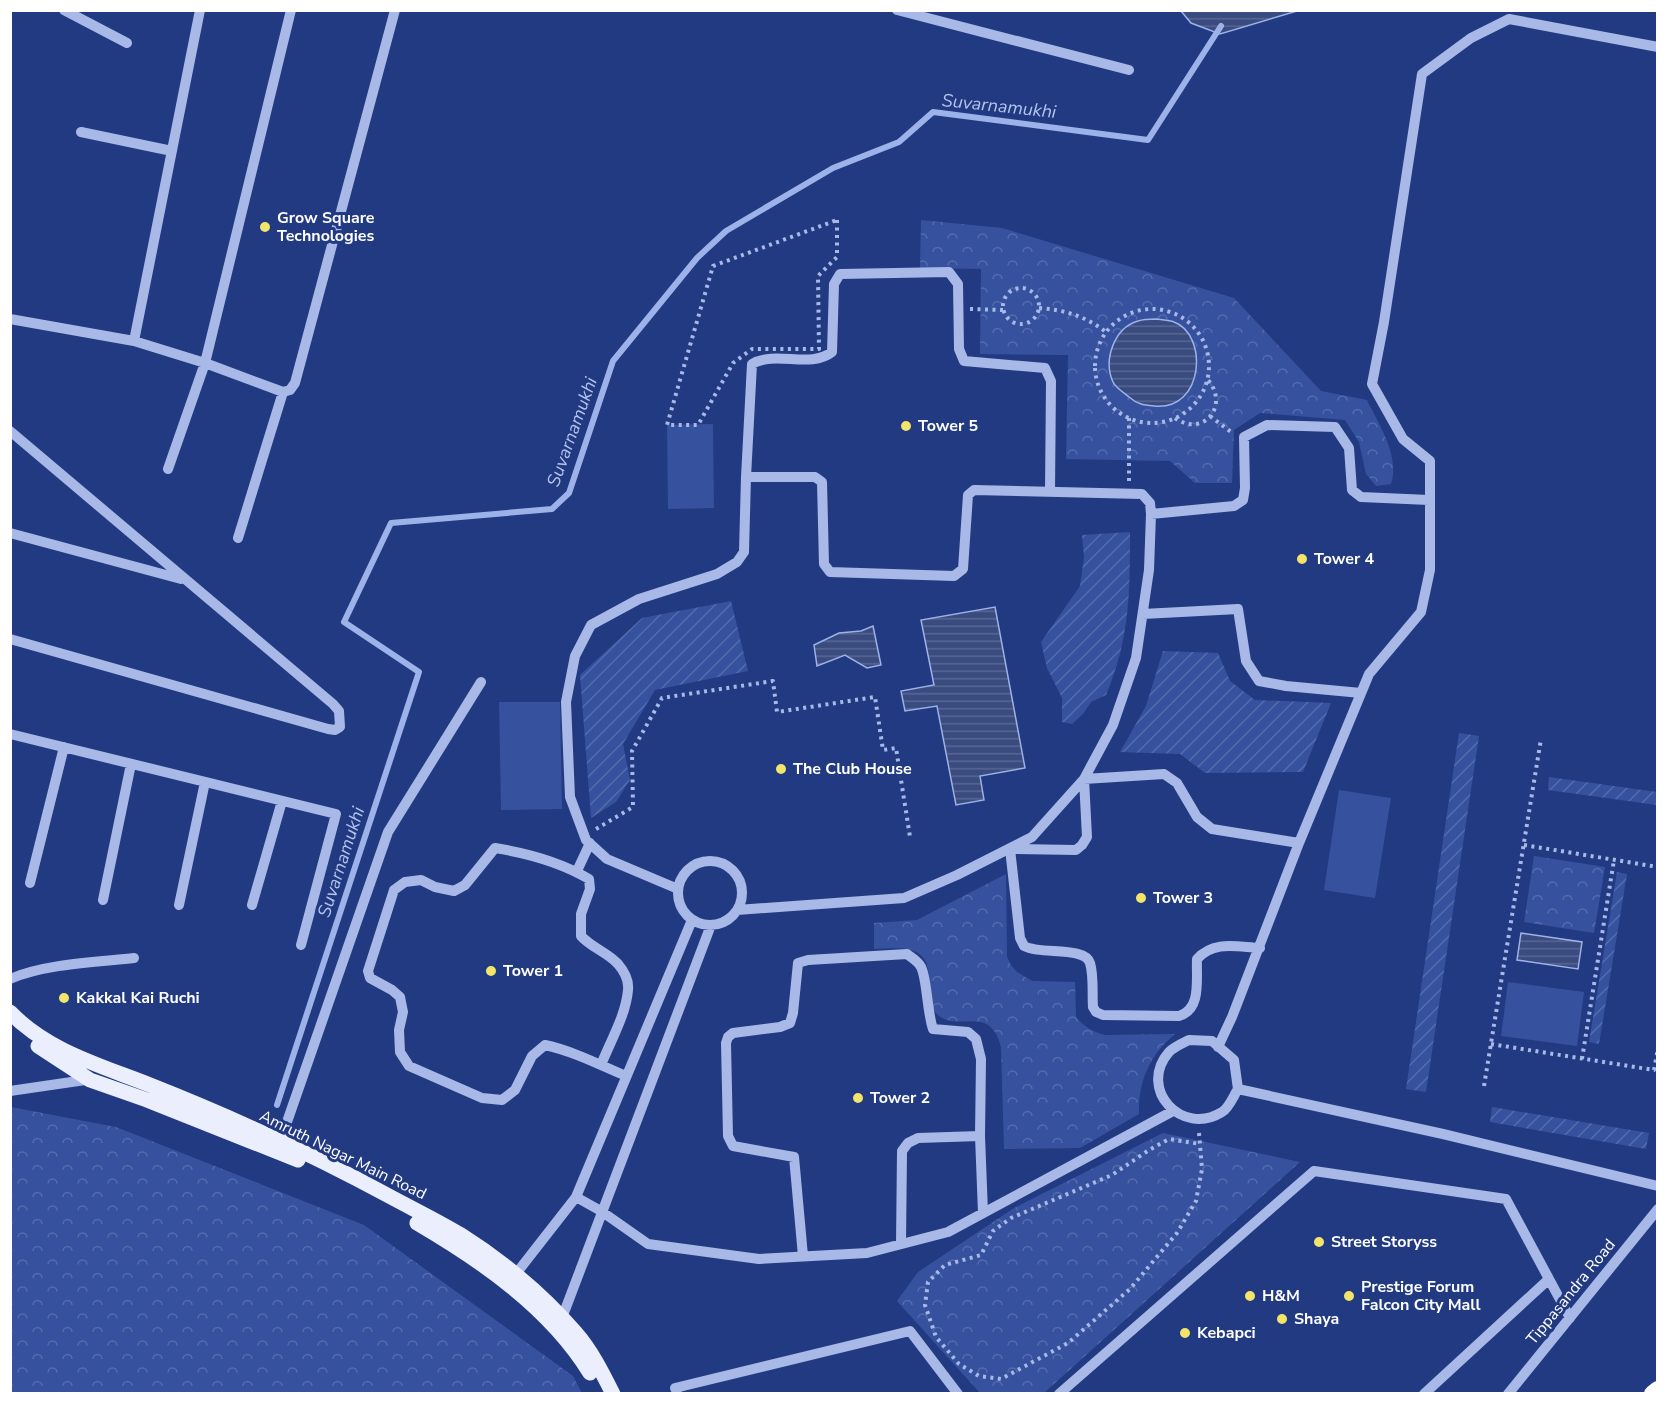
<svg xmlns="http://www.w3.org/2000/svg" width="1668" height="1404" viewBox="0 0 1668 1404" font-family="'Nunito Sans',sans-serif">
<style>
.forest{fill:url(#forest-crowns)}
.garden{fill:url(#garden-furrows)}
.pitch{fill:#36529f}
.water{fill:url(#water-rules);stroke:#9cb2e8;stroke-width:1.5}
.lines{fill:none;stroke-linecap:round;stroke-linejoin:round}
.stream{stroke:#9cb2e8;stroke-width:6}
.path{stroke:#a8b9e7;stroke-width:4;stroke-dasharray:3 4.5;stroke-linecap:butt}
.minor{stroke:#a8b9e7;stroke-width:10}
.major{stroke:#eaeefd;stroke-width:15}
.highway{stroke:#fff;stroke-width:18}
.poi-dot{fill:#f3e46a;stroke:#223a81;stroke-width:2}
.labels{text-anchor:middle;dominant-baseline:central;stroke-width:6;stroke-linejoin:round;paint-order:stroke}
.poi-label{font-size:16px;font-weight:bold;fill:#fff;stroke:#223a81;text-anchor:start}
.street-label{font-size:16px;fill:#fff;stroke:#223a81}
.water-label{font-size:18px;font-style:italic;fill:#b4c4ef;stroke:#223a81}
</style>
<defs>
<pattern id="forest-crowns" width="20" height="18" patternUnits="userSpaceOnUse" patternTransform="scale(1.5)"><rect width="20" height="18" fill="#36529f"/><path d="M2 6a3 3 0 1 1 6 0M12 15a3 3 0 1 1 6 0" fill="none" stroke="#546cad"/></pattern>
<pattern id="garden-furrows" width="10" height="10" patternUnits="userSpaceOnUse" patternTransform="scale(1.5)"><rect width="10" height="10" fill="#36529f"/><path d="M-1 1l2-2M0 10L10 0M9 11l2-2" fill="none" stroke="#546cad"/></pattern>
<pattern id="water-rules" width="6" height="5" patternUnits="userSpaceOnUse" patternTransform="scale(1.5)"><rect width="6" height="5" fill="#3a4b7f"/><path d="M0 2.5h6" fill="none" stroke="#586692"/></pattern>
</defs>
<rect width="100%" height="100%" fill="#223a81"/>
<path class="forest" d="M921,220L1002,228L1234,298L1321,391L1367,400C1379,425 1400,456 1391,484L1376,486L1366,474L1359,442L1345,420L1260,413L1234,430L1232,483H1195L1170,461L1066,459L1068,355L980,354L981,269L920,268Z
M1534,856L1605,867L1594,933L1524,922Z
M1006,874L1007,957L1011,965L1017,972L1032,981L1075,982L1076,1017C1084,1027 1093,1032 1105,1035L1175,1034C1150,1055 1138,1081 1139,1114L1080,1148L1004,1149L1001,1047C990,1003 958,1033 938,1015C920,999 942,959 911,950C900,947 885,949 874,949V923L917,920Z
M11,1107L116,1127L364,1225L573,1376L582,1393H11Z
M1163,1133L1300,1162L1044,1393H980L897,1301L918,1272L1014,1208Z"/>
<path class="garden" d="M1130,532C1130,591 1130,639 1106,695L1091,702L1083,714L1072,724L1062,722V698L1047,668L1041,642L1080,586L1084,557L1082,535Z
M731,601L748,671L655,690L623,744L630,780L616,802L591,818L580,675L642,618Z
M1163,651L1218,653L1230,681L1255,700L1331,703L1303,772L1205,773L1180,754L1120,752L1146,706Z
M1459,733L1479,736L1426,1092L1406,1089Z
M1549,777L1657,792V805L1548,790Z
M1617,872L1627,874L1599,1044L1589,1042Z
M1492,1107L1649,1133L1646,1149L1490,1122Z"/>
<path class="pitch" d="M713,424L714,508L668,509L667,425Z
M499,702H560L562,809L501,810Z
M1339,790L1391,798L1375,898L1324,890Z
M1508,982L1584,992L1577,1046L1501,1036Z"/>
<path class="water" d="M1181,11H1297L1220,34L1191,23Z
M1156,319C1162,320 1169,320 1174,322C1208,334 1205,411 1154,406C1143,405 1137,404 1129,397C1124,393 1115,387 1113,382C1103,360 1114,328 1138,321C1144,319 1151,319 1156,319Z
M995,607L1025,768L980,776L984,800L956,805L937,706L905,711L901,691L934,685L921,620Z
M873,626L881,665L867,668L845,655L817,666L814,645L839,633L861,631Z
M1521,933L1582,942L1578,969L1517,960Z"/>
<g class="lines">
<path class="stream" d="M277,1105L419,672L344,622L391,523L552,509L569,493L613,361L697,258L726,231L833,168L899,142L933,112L1148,140L1221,26"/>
<path class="path" d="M837,220V257L818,276L819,349H752L733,363L698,425H667L713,266Z
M1003 306a18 18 0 1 1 36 0a18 18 0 1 1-36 0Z
M1039,308C1065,310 1085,316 1106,332
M970,309L1003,310
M1095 366a57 57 0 1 1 114 0a57 57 0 1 1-114 0Z
M1210,416L1231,432
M1175,418C1203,438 1230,406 1208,380
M1129,481V418
M596,829L633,807L632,751L662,698L773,681L777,712L875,697L883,750L896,748L910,837
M1524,845L1658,867
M1491,1044L1654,1070L1658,1048
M1582,1059L1614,860
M1484,1086L1541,739
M1199,1133L1202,1169L1196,1201L1177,1233L1130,1289L1068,1343L1001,1379L979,1376L959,1364L936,1337L925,1305L928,1282L945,1265L981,1255L993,1231L1011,1218L1112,1175L1149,1150L1169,1139L1200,1144"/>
<path class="minor" d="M64,10L127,43
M897,10L1129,70
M81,132L172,151
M10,319L134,341L205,363L283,392L290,390L295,383L395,10
M134,341L200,10
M10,431L333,704L339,711L340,727L335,730L328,729L10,639
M168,469L205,363L291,10
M1151,514L1234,506L1243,500L1245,488L1244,437L1267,425L1335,427L1349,448L1352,490L1361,497L1429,500
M10,533L181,579
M238,538L283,392
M1143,614L1238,609L1246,661L1259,681L1286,686L1361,693
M10,734L336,814L301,945
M678 893a32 32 0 1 1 64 0a32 32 0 1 1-64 0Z
M577,871L590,843
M30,883L64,747
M678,889L607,859L586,840L570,797L566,702L575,656L591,625L639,599L717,574L737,562L744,552L746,477
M103,900L131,764
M179,905L205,782
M252,905L282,801
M737,910L904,898L957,875L1032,837L1084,779L1113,725L1136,658L1149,570L1151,514L1150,503L1142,494L974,490L968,495L963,569L954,576L830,572L824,564L822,482L815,477H746L752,364C776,350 810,369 832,352L834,284L840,274L949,272L958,284L959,349L964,361L1045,368L1051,381L1050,491
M1260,948C1237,947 1214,940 1197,959C1196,979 1202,1009 1179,1016L1103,1015L1096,1012L1093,1007C1092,994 1094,976 1090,963C1085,946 1040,955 1024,946L1020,938L1010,849L1076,850L1082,845L1087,837L1084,779L1164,774L1177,783L1197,817L1212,829L1299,843
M10,979C44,964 97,962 134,958
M1189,1040L1212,1041L1234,1060L1238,1089C1234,1095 1229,1108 1222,1112C1182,1137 1137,1089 1169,1052C1174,1047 1183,1043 1189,1040Z
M1218,1047L1232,1017L1299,843L1369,674L1421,612L1430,570V461L1403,439L1372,384L1384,322L1422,74L1471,38L1509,19L1658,47
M601,1065C610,1042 626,1015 628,990C629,981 624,971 618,964C607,952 592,948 581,936V914L590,889L589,879C562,863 526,853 495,848L465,885L454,891L435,887L421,880L405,882L394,890L368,971L370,978L392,990L400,997L403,1012L399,1030L400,1052L409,1066L482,1098L502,1100L515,1090L532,1056L545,1045C573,1051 600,1065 626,1076
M1238,1089L1443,1134L1658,1186
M10,1091L92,1079
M280,1142L388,832L481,682
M576,1197L601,1211L648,1244L759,1259L867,1253L948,1232L1173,1111
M901,1244L902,1151L908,1143L918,1138L980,1136
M803,1256L794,1157L733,1146L728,1136L726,1043L728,1037L733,1033L780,1027L790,1023L793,1013L798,963L808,960L907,954C912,958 918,961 921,967C927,978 927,1012 933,1029L968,1032L976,1039L981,1059L980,1136L983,1213
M515,1275L576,1197L692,920
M562,1318L711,925
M678,1394L675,1388L910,1331L958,1394
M1059,1394L1314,1171L1506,1199L1570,1318
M1424,1394L1549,1279
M1508,1394L1658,1209"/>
<path class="major" d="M10,1012C47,1051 102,1066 150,1085C231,1117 312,1154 389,1196C413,1209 438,1221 461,1235C502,1261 543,1295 575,1332C591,1350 602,1372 613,1394
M38,1046L90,1080L147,1100L298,1160
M417,1223C482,1261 550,1308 590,1373"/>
<path class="highway" d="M1653,1394L1658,1390"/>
</g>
<g class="poi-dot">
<circle cx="265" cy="227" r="6"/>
<circle cx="906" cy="426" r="6"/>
<circle cx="1302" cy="559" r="6"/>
<circle cx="781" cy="769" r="6"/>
<circle cx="1141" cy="898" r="6"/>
<circle cx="491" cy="971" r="6"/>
<circle cx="64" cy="998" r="6"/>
<circle cx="858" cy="1098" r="6"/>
<circle cx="1319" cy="1242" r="6"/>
<circle cx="1250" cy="1296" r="6"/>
<circle cx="1349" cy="1296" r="6"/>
<circle cx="1282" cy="1319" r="6"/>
<circle cx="1185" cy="1333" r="6"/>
</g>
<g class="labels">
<g class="poi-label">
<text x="277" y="218">Grow Square<tspan x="277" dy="18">Technologies</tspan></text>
<text x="918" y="426">Tower 5</text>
<text x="1314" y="559">Tower 4</text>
<text x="793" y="769">The Club House</text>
<text x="1153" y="898">Tower 3</text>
<text x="503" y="971">Tower 1</text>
<text x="76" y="998">Kakkal Kai Ruchi</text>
<text x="870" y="1098">Tower 2</text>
<text x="1331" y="1242">Street Storyss</text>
<text x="1361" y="1287">Prestige Forum<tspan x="1361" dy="18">Falcon City Mall</tspan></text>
<text x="1262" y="1296">H&amp;M</text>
<text x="1294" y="1319">Shaya</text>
<text x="1197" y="1333">Kebapci</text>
</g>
<g class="street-label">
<text transform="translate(343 1155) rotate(26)">Amruth Nagar Main Road</text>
<text transform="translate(1571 1292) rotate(-51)">Tippasandra Road</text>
</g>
<g class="water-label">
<text transform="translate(999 106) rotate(6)">Suvarnamukhi</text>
<text transform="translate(572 432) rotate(-70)">Suvarnamukhi</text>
<text transform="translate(341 862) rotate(-72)">Suvarnamukhi</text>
</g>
</g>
<rect width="1668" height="1404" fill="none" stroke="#ffffff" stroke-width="24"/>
</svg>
